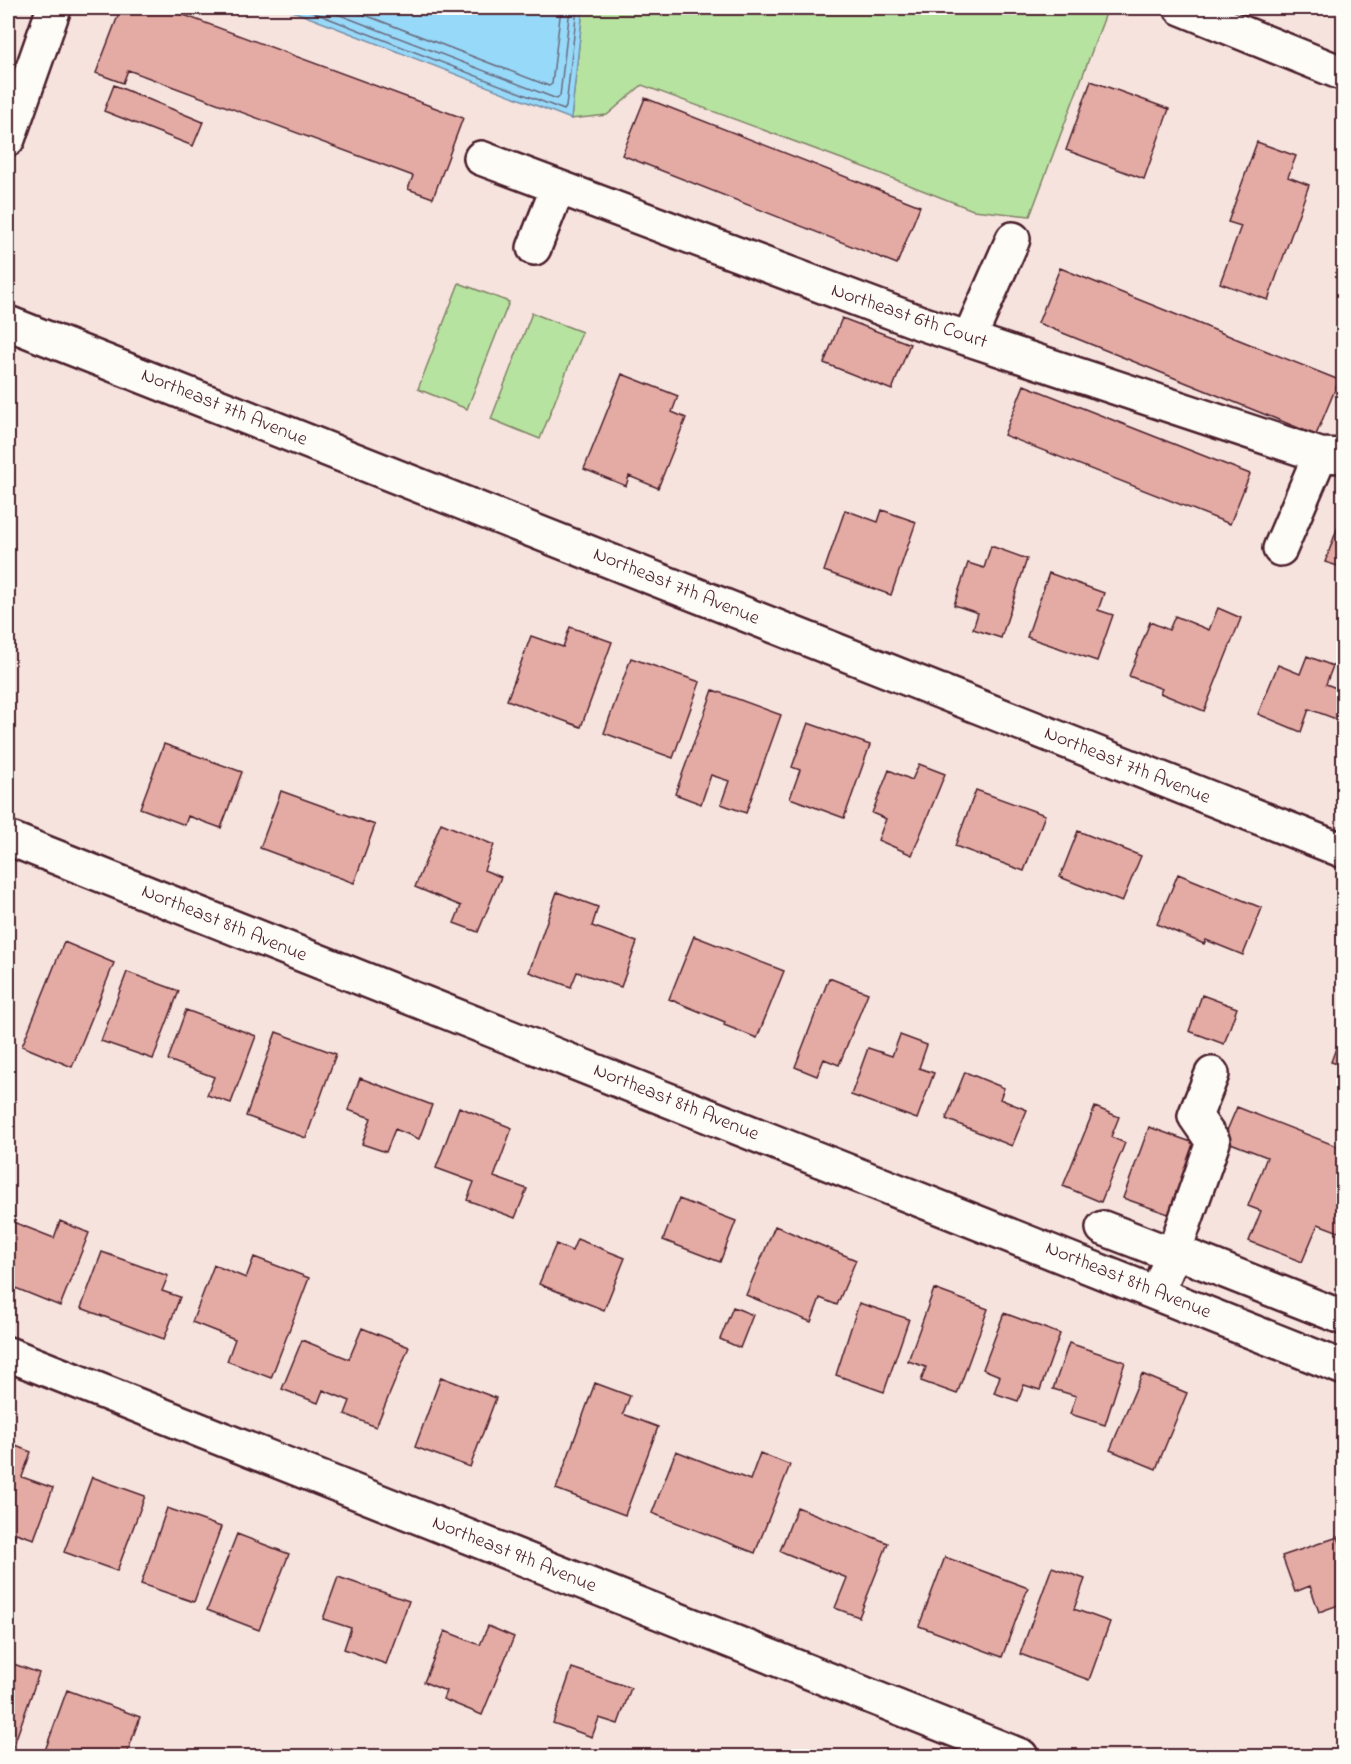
<svg xmlns="http://www.w3.org/2000/svg" width="1351" height="1764" viewBox="0 0 1351 1764" font-family="'Indie Flower',sans-serif">
<style>
.green{fill:#b7e3a1;stroke:#808166;stroke-width:1.5}
.water{fill:#97d9f9;stroke:#788fa7;stroke-width:1.5}
.lines{fill:none;stroke-linecap:round;stroke-linejoin:round}
.shore{stroke:#69697d;stroke-width:1.5}
.building{fill:#e4aaa4;stroke:#4a1f2b;stroke-width:1.5}
.minor-casing{stroke:#4a1f2b;stroke-width:38}
.minor{stroke:#fdfcf7;stroke-width:33}
.labels{text-anchor:middle;dominant-baseline:central;stroke-width:5;stroke-linejoin:round;paint-order:stroke}
.street-label{font-size:20px;fill:#4a1f2b;stroke:#fdfcf7}
</style>
<rect width="100%" height="100%" fill="#f6e3de"/>
<filter id="ink" filterUnits="userSpaceOnUse"><feTurbulence type="fractalNoise" baseFrequency=".0167" numOctaves="2"/><feDisplacementMap in="SourceGraphic" scale="12" xChannelSelector="R" yChannelSelector="G"/><feConvolveMatrix kernelMatrix="1 2 1 2 8 2 1 2 1" color-interpolation-filters="sRGB"/></filter>
<g filter="url(#ink)">
<path class="green" d="M583,8H1108L1030,216L973,210L866,168L642,85L607,115L571,119Z
M459,283L509,302L467,409L418,389Z
M532,313L582,332L540,439L491,419Z"/>
<path class="water" d="M285,8H583L571,119Z"/>
<g class="lines">
<path class="shore" d="M302,8L564,110L566,107L577,8
M322,8L557,99L560,96L570,8
M347,8L549,86L552,84L561,8"/>
</g>
<path class="building" d="M121,8H165L463,118L433,198L408,189L413,176L128,70L123,83L96,73Z
M1091,81L1169,109L1144,179L1066,150Z
M114,85L203,122L193,146L104,111Z
M645,98L920,206L897,264L622,155Z
M1257,142L1296,156L1288,177L1309,185L1268,300L1220,283L1241,226L1228,222Z
M1060,268L1339,380L1316,435L1038,323Z
M842,318L910,344L892,390L824,363Z
M622,374L678,396L672,412L686,418L658,488L629,476L626,486L584,469Z
M1024,385L1250,474L1230,524L1004,435Z
M845,510L878,522L882,510L916,522L891,595L824,571Z
M1344,510V568L1325,562Z
M991,546L1027,559L1001,638L973,629L978,613L954,605L968,563L984,568Z
M1049,573L1104,593L1098,610L1113,615L1097,661L1027,637Z
M1218,608L1241,618L1204,711L1160,693L1162,689L1129,676L1150,622L1169,630L1175,616L1209,630Z
M570,627L612,642L581,727L507,700L531,636L563,647Z
M1307,656L1333,666L1326,684L1344,691V722L1309,709L1301,732L1258,714L1278,665L1300,674Z
M631,658L700,682L673,758L604,733Z
M713,690L781,715L746,813L721,804L729,781L711,775L701,804L675,794Z
M808,723L870,745L844,818L790,798L800,770L792,767Z
M164,744L242,772L221,828L188,816L185,825L140,808Z
M919,764L945,774L912,855L878,840L886,819L872,813L889,770L912,780Z
M976,790L1045,815L1024,871L955,846Z
M281,791L375,825L354,883L260,848Z
M441,823L494,845L484,870L501,877L478,932L454,923L461,906L415,887Z
M1078,831L1141,856L1122,902L1060,877Z
M1178,874L1262,908L1243,955L1206,940L1204,944L1157,924Z
M557,892L598,907L592,926L637,942L621,987L577,972L571,987L529,972Z
M694,936L784,971L757,1038L724,1025L725,1022L669,999Z
M64,942L114,963L72,1067L22,1046Z
M127,972L179,991L153,1059L101,1041Z
M829,978L868,993L839,1065L824,1059L817,1076L795,1067Z
M1202,995L1237,1008L1224,1044L1189,1031Z
M186,1010L256,1036L231,1103L207,1095L214,1077L168,1060Z
M1344,1026V1066L1331,1062Z
M276,1032L336,1054L306,1138L246,1116Z
M900,1035L927,1045L919,1068L934,1073L917,1119L851,1095L868,1048L892,1056Z
M965,1072L1004,1088L1000,1099L1027,1110L1012,1146L946,1119Z
M360,1078L432,1105L419,1139L395,1129L386,1152L362,1144L371,1118L348,1110Z
M459,1107L512,1128L494,1177L527,1189L515,1218L467,1200L474,1182L436,1168Z
M1095,1107L1119,1117L1111,1137L1125,1143L1101,1202L1063,1186Z
M1237,1107L1344,1149V1234L1318,1224L1302,1262L1249,1241L1261,1211L1248,1206L1267,1157L1223,1140Z
M1149,1127L1197,1144L1171,1215L1123,1198Z
M679,1199L736,1221L720,1262L663,1240Z
M8,1220L54,1238L60,1221L89,1233L60,1306L8,1285Z
M775,1226L856,1260L837,1305L820,1298L811,1322L746,1295Z
M577,1239L625,1258L604,1310L539,1284L556,1244L572,1251Z
M102,1252L168,1276L162,1291L180,1297L164,1339L81,1308Z
M254,1257L309,1278L271,1378L227,1361L235,1339L192,1322L214,1265L246,1278Z
M934,1289L988,1309L957,1394L921,1381L926,1367L908,1361Z
M859,1303L909,1319L884,1392L836,1375Z
M733,1307L753,1315L740,1348L720,1339Z
M1004,1313L1060,1334L1040,1390L1024,1385L1018,1401L994,1393L1000,1376L983,1369Z
M362,1328L409,1347L376,1427L345,1414L350,1401L323,1390L318,1403L282,1389L302,1340L349,1359Z
M1069,1343L1125,1362L1105,1425L1070,1414L1076,1396L1053,1389Z
M1142,1374L1187,1393L1156,1469L1110,1450Z
M441,1377L496,1398L470,1467L415,1447Z
M595,1383L630,1396L623,1414L658,1427L625,1515L556,1489Z
M8,1443L31,1452L22,1477L53,1488L34,1539L16,1533L11,1545L8,1544Z
M676,1451L750,1480L760,1453L790,1465L755,1553L652,1513Z
M92,1477L145,1496L117,1571L64,1552Z
M797,1507L888,1543L859,1617L835,1608L847,1578L780,1551Z
M167,1508L221,1527L194,1602L141,1584Z
M237,1534L289,1554L259,1630L207,1610Z
M1338,1537L1344,1553V1603L1319,1612L1310,1586L1295,1592L1282,1556Z
M945,1557L1028,1588L1002,1657L919,1626Z
M1052,1567L1085,1579L1074,1609L1110,1622L1089,1680L1020,1654Z
M338,1577L409,1601L386,1664L344,1649L351,1628L323,1619Z
M488,1626L514,1637L482,1715L443,1699L446,1691L424,1682L445,1631L480,1645Z
M8,1662L39,1673L10,1756L8,1755Z
M572,1668L631,1688L618,1724L599,1718L592,1737L553,1723Z
M67,1690L140,1717L126,1756H43Z
M780,1751L794,1756H778Z"/>
<g class="lines">
<g class="minor-casing">
<path id="minor" d="M1181,8L1344,74
M8,139L54,8
M481,158L921,323L1320,455L1344,456
M534,248L558,187
M8,323L1344,851
M969,339L1013,239
M1280,549L1320,455
M8,838L1344,1368
M1212,1074L1195,1116L1213,1142L1173,1255L1187,1256L1344,1318
M1103,1228L1173,1255L1164,1276
M8,1354L1021,1756"/>
</g>
<use href="#minor" class="minor"/>
</g>
</g>
<g class="labels">
<g class="street-label">
<text transform="translate(909 317) rotate(19)">Northeast 6th Court</text>
<text transform="translate(224 408) rotate(22)">Northeast 7th Avenue</text>
<text transform="translate(676 587) rotate(22)">Northeast 7th Avenue</text>
<text transform="translate(1127 766) rotate(22)">Northeast 7th Avenue</text>
<text transform="translate(224 924) rotate(22)">Northeast 8th Avenue</text>
<text transform="translate(676 1103) rotate(22)">Northeast 8th Avenue</text>
<text transform="translate(1128 1281) rotate(22)">Northeast 8th Avenue</text>
<text transform="translate(514 1555) rotate(22)">Northeast 9th Avenue</text>
</g>
</g>
<rect width="1351" height="1764" fill="none" stroke="#fdfcf7" stroke-width="30"/>
<rect x="15" y="15" width="1321" height="1734" fill="none" stroke="#4a1f2b" stroke-width="2" filter="url(#ink)"/>
</svg>
